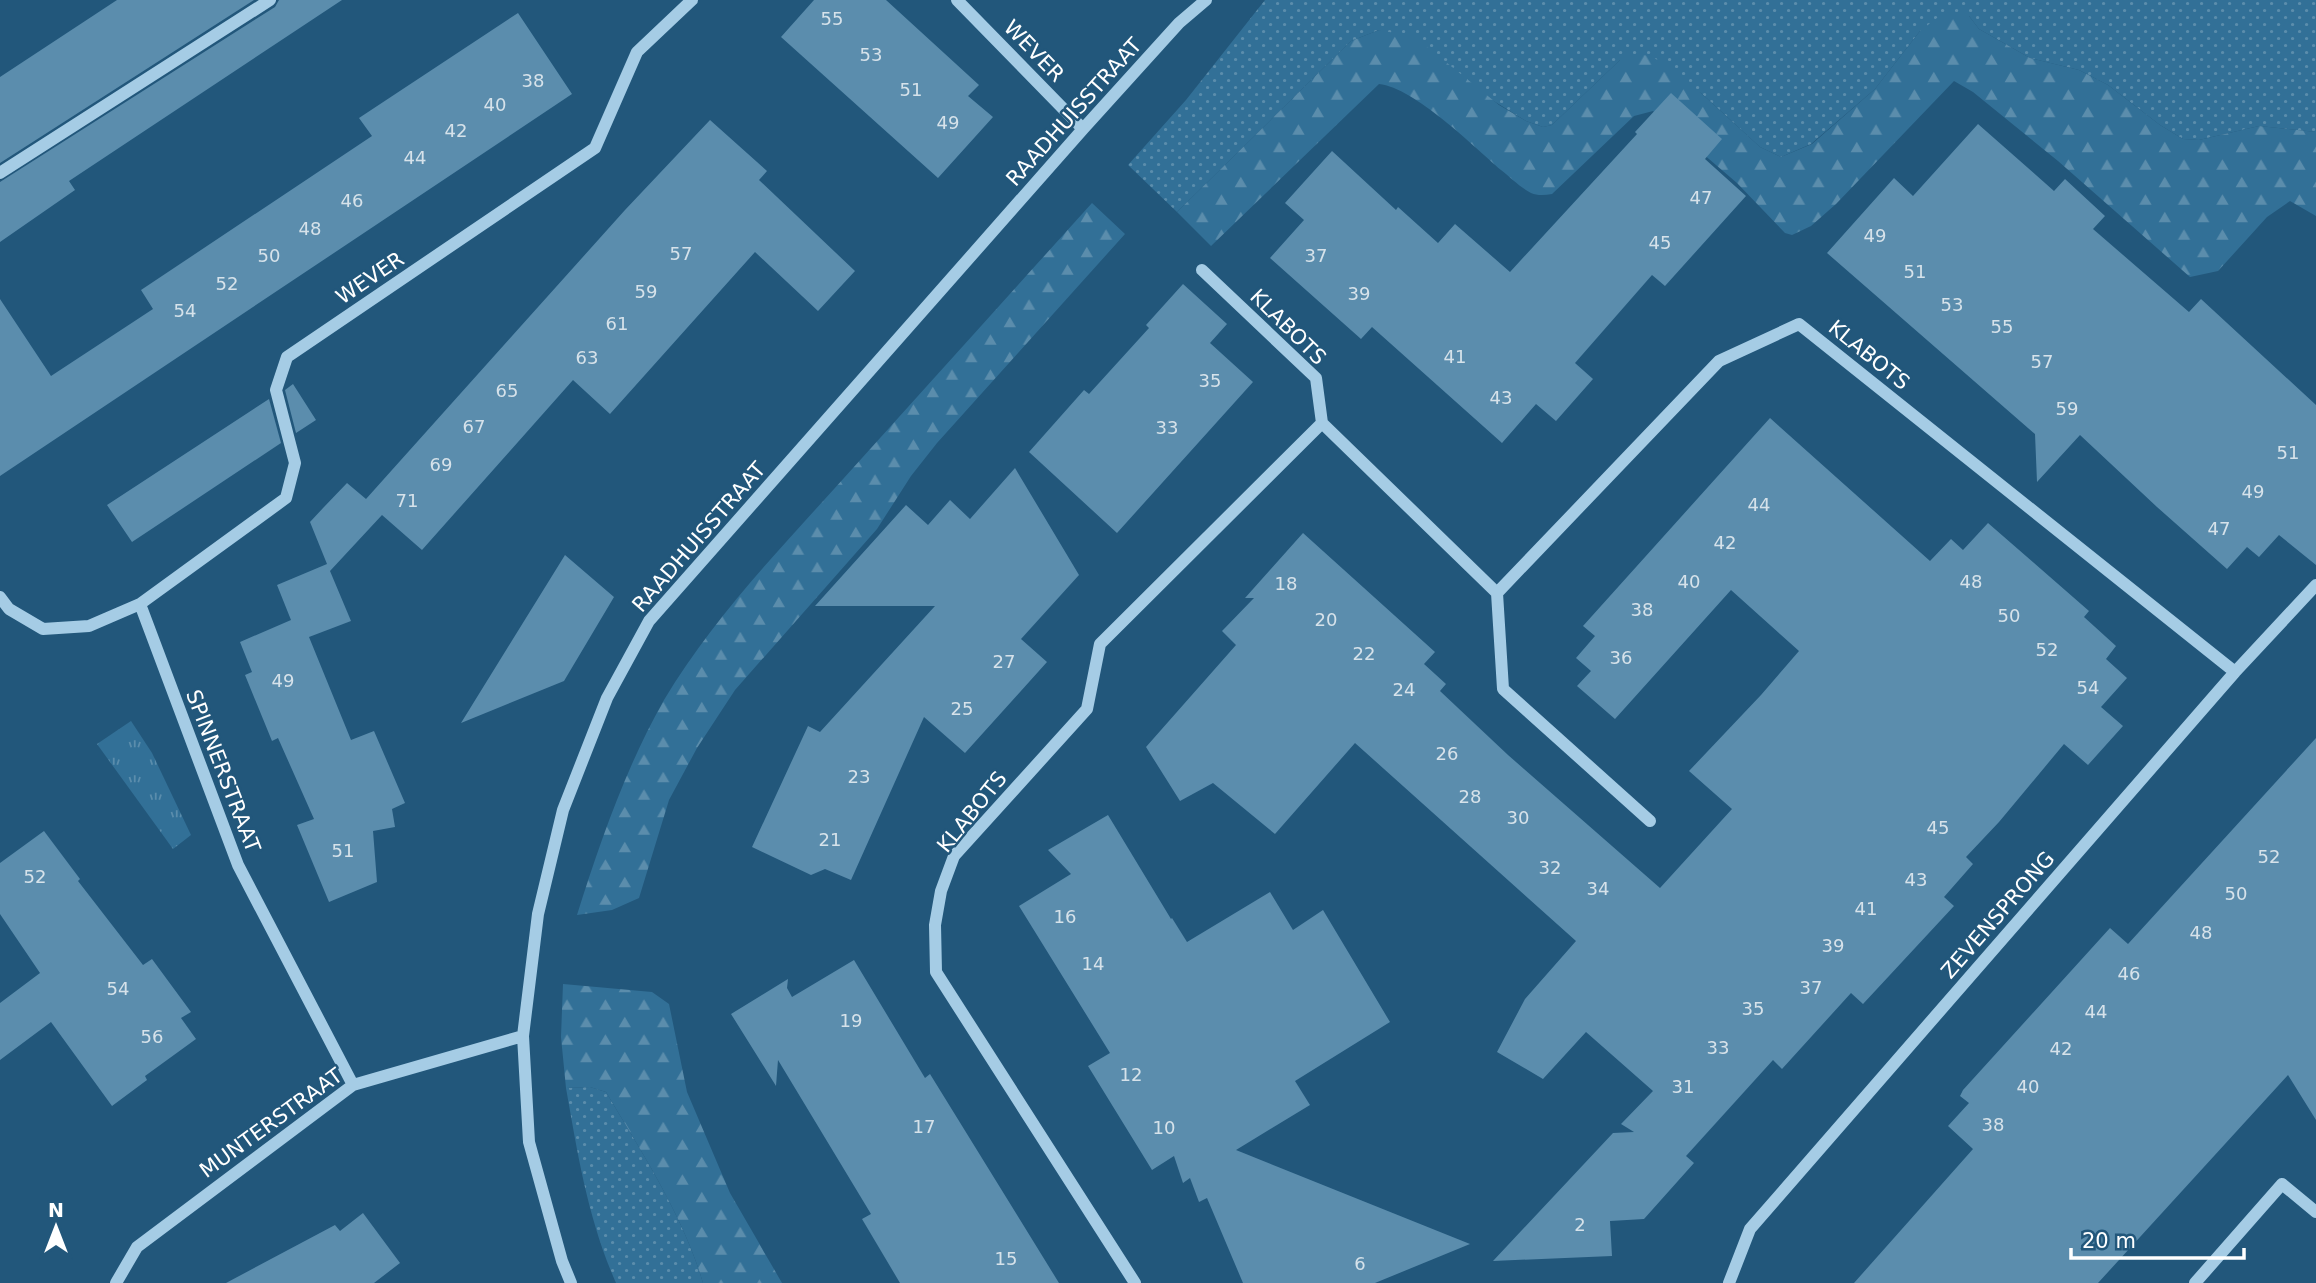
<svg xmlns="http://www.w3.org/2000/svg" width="2316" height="1283" viewBox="0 0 2316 1283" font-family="'DejaVu Sans',sans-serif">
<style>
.grass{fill:url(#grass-dots)}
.forest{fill:url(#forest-firs)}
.park{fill:url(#park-tufts)}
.building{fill:#5b8dad}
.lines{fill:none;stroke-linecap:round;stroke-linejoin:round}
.minor{stroke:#a5cce5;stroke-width:12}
.labels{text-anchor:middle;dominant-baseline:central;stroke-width:5;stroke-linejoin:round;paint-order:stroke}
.number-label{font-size:18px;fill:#d6e2ea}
.street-label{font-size:21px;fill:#fff;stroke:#22577b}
</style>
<defs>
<pattern id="grass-dots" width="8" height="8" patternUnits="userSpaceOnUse" patternTransform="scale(1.75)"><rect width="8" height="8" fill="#327097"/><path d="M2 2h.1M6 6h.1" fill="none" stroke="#5b8dac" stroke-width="1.8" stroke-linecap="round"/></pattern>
<pattern id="forest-firs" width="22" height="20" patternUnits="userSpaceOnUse" patternTransform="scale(1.75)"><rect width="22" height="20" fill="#327097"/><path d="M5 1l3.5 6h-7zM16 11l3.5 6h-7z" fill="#5b8dac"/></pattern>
<pattern id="park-tufts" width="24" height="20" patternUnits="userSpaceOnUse" patternTransform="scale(1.75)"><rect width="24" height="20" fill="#327097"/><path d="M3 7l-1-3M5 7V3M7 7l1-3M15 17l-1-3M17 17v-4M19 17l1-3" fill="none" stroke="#5b8dac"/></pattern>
</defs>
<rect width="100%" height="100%" fill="#22577b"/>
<path class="grass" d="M1265,0H2316V132L2259,126L2199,140L2183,139L2160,125L2108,85L2079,70L2030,58L1979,29L1969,16L1920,31L1875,89L1811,144L1781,157L1760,147L1701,93L1620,60L1552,125L1543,127L1526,121L1379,30L1351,41L1177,212L1128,165L1186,100Z
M590,1087L606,1092C642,1153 683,1215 703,1283H616C588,1219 578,1156 566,1088Z"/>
<path class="forest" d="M1941,15L1969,16L1979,29L2030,58L2079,70L2108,85L2160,125L2183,139L2199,140L2259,126L2316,132V216L2290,201L2267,217L2218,271L2190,277L2058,161L1973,92L1954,81L1836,204L1811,226L1792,235L1785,233L1737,183L1653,111L1634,116L1552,194C1545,195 1538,196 1531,193C1521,188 1510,177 1501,170C1473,146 1415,88 1379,84L1211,246L1177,212L1351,41L1379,30L1415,37L1499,105L1526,121L1543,127L1552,125L1620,60L1634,54L1652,56L1701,93L1760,147L1781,157L1812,144L1875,89L1920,31Z
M1092,203L1125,234L937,443L911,476L877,529L735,690L697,748L669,800L639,898L612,910L577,915C600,842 626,767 664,700C713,618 780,549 844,478C926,387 1009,295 1092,203Z
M563,984L652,992L669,1004L687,1092L730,1193L782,1283H703C683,1215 642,1153 606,1092L590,1087L566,1088L561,1037Z"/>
<path class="park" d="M131,721L152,753L191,835L173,849L97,744Z"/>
<path class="building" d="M117,0H254L0,163V77Z
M279,0H342L69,181L75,190L0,242V182L275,7Z
M814,0H886L979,85L968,96L993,117L938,178L781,37Z
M518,13L572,94L0,476V299L51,376L153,309L141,290L372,136L359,118Z
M1671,93L1722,139L1705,159L1746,196L1665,286L1652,275L1575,363L1593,379L1556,421L1536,404L1502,443L1372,327L1361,339L1270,258L1304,220L1285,203L1332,151L1396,210L1398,207L1438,243L1455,224L1510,272L1637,134L1635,132Z
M710,120L767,171L759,180L855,271L818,311L755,252L610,414L573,380L422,550L382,515L330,571L351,621L309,637L351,740L374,731L405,803L392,809L395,827L373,831L377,882L329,902L297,825L314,819L278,738L272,741L245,675L252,672L240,642L291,620L277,585L327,564L310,522L324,507L347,483L366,499L625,210Z
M1978,124L2054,191L2065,179L2105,216L2093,229L2189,312L2201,299L2316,405V565L2279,535L2259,557L2247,547L2227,569L2157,507L2080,435L2037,482L2035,434L1827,253L1894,178L1913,196Z
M1183,284L1227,324L1210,343L1253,382L1117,533L1029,452L1084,390L1089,394L1149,328L1146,325Z
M293,384L316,420L296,433L285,390Z
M269,399L281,443L132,542L107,505Z
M1770,418L1930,561L1951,539L1963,550L1988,523L2089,611L2084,617L2116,646L2106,659L2127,678L2101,707L2123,726L2088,765L2064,744L1999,822L1966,857L1973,864L1944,897L1954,906L1863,1004L1851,993L1782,1069L1773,1060L1686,1156L1694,1163L1644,1219L1610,1221L1612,1256L1493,1261L1613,1133L1634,1132L1621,1124L1653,1091L1586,1032L1543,1079L1497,1052L1525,999L1576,941L1355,743L1275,834L1213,783L1180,801L1146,747L1236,645L1222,631L1254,598H1245L1303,533L1435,652L1424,664L1446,684L1440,691L1508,755L1660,888L1732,809L1689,771L1761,695L1799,651L1731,590L1615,719L1577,686L1591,671L1576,658L1595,636L1583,626Z
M1015,468L1079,575L1021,639L1047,662L965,753L924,717L851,880L825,869L811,875L752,847L808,726L820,732L935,606H815L906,505L928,525L950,500L970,519Z
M565,555L614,597L564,681L461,723Z
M2316,738V1120L2288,1075L2098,1283H1854L1973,1149L1948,1126L1969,1103L1960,1096L1963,1090L2110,928L2128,944Z
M1108,815L1171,919L1172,918L1187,942L1270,892L1293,930L1323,910L1390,1022L1295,1081L1310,1105L1236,1150L1470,1244L1375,1283H1243L1207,1198L1199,1202L1190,1178L1183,1183L1174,1156L1152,1170L1088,1066L1110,1053L1019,906L1071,874L1048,850Z
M44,831L80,879L78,881L143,965L152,959L191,1012L181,1018L196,1039L145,1076L147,1080L112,1106L51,1022L0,1060V1003L40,973L0,914V863Z
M854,960L925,1078L930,1074L1059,1283H900L862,1219L871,1214L778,1060L776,1086L731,1014L788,979L787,988L792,997Z
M363,1213L400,1263L374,1283H226L335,1225L340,1231Z"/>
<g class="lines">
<path class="minor" d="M957,0L1083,129
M0,173L270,0
M1202,270L1316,378L1322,423L1497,593L1503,689L1650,821
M1497,593L1719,361L1799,324L2235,672
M0,597L9,609L43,629L89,626L140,604L238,865L353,1085
M140,604L286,498L295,463L276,390L287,357L595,148L637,52L692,0
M116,1283L137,1247L353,1085L523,1036
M571,1283L562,1261L529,1142L523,1036L538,914L563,810L607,698L649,621L1083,129L1179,23L1206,0
M1135,1283L936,972L935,925L941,891L954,856L1087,709L1100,644L1322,423
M1729,1283L1750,1229L2235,672L2316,585
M2195,1283L2282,1184L2316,1212"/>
</g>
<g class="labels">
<g class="number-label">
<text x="832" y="18">55</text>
<text x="871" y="54">53</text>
<text x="533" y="80">38</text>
<text x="911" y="89">51</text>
<text x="495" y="104">40</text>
<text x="948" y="122">49</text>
<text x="456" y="130">42</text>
<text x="415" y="157">44</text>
<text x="1701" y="197">47</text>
<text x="352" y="200">46</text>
<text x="310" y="228">48</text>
<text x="1875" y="235">49</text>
<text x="1660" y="242">45</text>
<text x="681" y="253">57</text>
<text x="269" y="255">50</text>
<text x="1316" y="255">37</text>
<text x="1915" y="271">51</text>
<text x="227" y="283">52</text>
<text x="646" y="291">59</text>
<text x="1359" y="293">39</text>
<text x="1952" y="304">53</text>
<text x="185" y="310">54</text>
<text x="617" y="323">61</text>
<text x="2002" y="326">55</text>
<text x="1455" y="356">41</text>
<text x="587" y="357">63</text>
<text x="2042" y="361">57</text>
<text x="1210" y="380">35</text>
<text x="507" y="390">65</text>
<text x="1501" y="397">43</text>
<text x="2067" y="408">59</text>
<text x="474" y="426">67</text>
<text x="1167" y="427">33</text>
<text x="2288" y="452">51</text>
<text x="441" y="464">69</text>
<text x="2253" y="491">49</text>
<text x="407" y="500">71</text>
<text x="1759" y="504">44</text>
<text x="2219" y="528">47</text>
<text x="1725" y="542">42</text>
<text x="1689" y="581">40</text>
<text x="1971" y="581">48</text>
<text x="1286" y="583">18</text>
<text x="1642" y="609">38</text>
<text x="2009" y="615">50</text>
<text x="1326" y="619">20</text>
<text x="2047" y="649">52</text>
<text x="1364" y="653">22</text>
<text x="1621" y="657">36</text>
<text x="1004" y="661">27</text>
<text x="283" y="680">49</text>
<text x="2088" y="687">54</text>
<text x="1404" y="689">24</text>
<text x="962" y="708">25</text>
<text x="1447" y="753">26</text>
<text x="859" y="776">23</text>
<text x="1470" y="796">28</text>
<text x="1518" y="817">30</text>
<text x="1938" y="827">45</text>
<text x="830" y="839">21</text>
<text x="343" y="850">51</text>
<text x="2269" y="856">52</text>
<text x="1550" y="867">32</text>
<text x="35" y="876">52</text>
<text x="1916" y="879">43</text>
<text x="1598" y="888">34</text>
<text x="2236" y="893">50</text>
<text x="1866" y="908">41</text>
<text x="1065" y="916">16</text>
<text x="2201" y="932">48</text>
<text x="1833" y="945">39</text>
<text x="1093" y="963">14</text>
<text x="2129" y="973">46</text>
<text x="1811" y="987">37</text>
<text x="118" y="988">54</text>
<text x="1753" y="1008">35</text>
<text x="2096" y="1011">44</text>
<text x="851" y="1020">19</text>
<text x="152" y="1036">56</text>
<text x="1718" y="1047">33</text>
<text x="2061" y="1048">42</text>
<text x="1131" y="1074">12</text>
<text x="1683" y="1086">31</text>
<text x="2028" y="1086">40</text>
<text x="1993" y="1124">38</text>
<text x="924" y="1126">17</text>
<text x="1164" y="1127">10</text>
<text x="1580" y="1224">2</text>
<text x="1006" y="1258">15</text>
<text x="1360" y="1263">6</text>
</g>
<g class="street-label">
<text transform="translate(1034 51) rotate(46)">WEVER</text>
<text transform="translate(1074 112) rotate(-48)">RAADHUISSTRAAT</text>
<text transform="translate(370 278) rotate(-34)">WEVER</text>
<text transform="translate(1288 327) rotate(45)">KLABOTS</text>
<text transform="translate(1869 355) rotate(39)">KLABOTS</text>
<text transform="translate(699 537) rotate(-49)">RAADHUISSTRAAT</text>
<text transform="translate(223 771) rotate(69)">SPINNERSTRAAT</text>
<text transform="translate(972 812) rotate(-51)">KLABOTS</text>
<text transform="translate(1998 915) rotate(-49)">ZEVENSPRONG</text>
<text transform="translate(271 1123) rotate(-36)">MUNTERSTRAAT</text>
</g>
</g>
<g transform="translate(56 1227)" stroke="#22577b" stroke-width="5" paint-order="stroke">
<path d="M0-5L12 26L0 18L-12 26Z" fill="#ffffff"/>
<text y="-10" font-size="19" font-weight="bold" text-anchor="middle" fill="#ffffff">N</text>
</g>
<path d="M2071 1248v10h173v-10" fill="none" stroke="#ffffff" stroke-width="3.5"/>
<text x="2082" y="1248" font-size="21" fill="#ffffff" stroke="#22577b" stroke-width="5" paint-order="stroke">20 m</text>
</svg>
